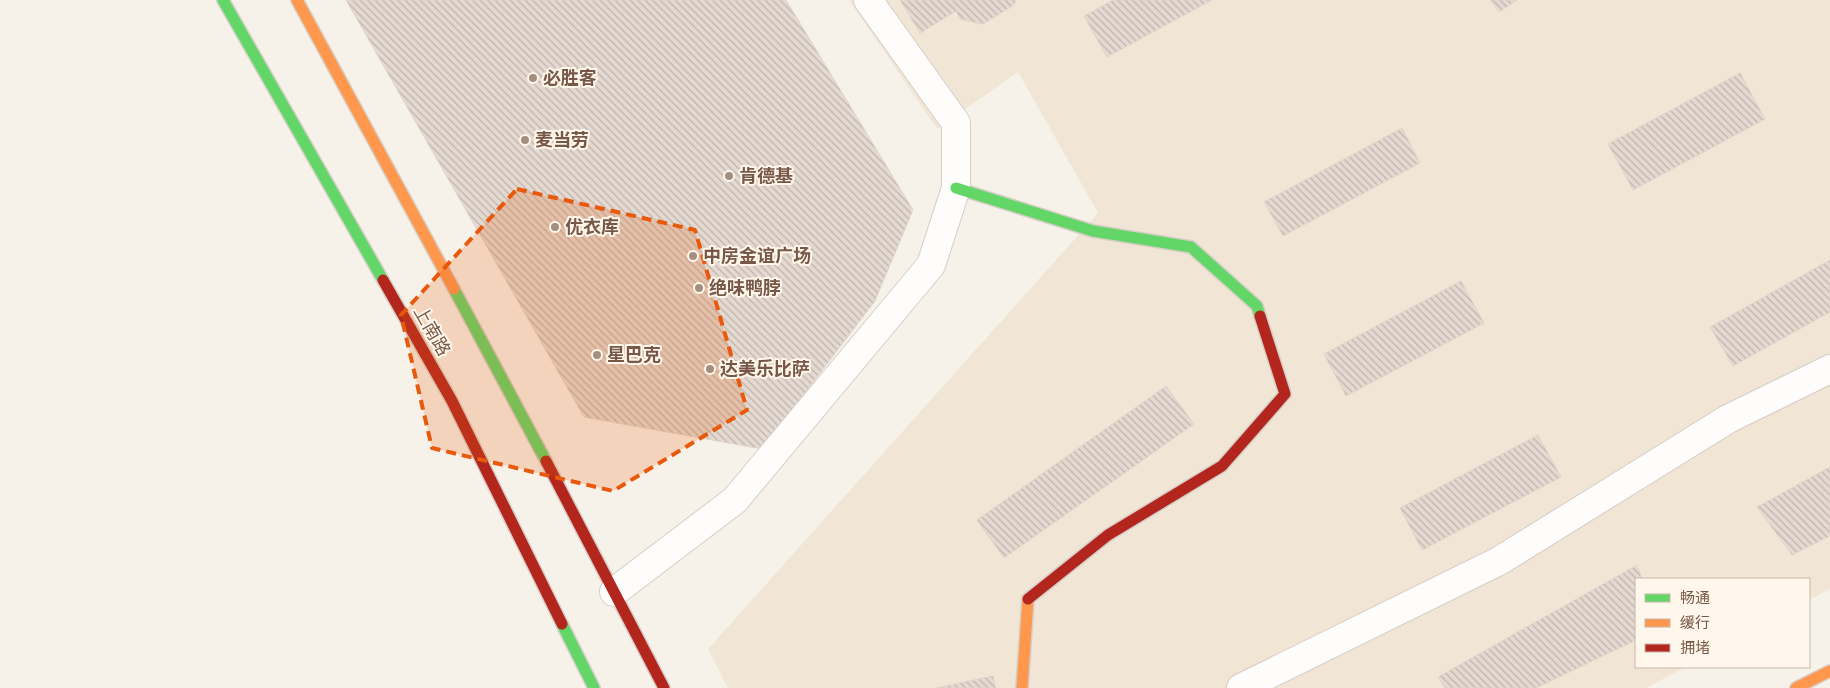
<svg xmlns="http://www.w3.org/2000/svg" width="1830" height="688" viewBox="0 0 1830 688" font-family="'Fira Sans','Noto Sans SC',sans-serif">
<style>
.residential{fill:#f1e5d6}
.building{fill:url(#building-back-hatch);stroke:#e0d5cb}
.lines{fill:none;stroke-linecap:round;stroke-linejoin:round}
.street-casing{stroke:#d6cec6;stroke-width:30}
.fast-casing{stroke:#d6cec6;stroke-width:14}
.slow-casing{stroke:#d6cec6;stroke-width:14}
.jam-casing{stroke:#d6cec6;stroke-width:14}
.street{stroke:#fefdfc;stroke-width:28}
.fast{stroke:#63d668;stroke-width:11}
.slow{stroke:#ff974d;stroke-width:11}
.jam{stroke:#b3261e;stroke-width:11}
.marked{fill:#e8590c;fill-opacity:0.2;stroke:#e8590c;stroke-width:4;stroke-dasharray:10 6;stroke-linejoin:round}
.poi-dot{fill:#a48e80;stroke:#fff7eb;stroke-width:2}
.labels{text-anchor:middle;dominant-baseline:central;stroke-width:4;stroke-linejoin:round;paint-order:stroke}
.poi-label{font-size:18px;font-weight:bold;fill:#775848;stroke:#fff7eb;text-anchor:start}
.street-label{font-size:18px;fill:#775848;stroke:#fff7eb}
</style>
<defs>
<pattern id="building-back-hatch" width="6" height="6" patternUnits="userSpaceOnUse" patternTransform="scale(1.25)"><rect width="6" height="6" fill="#e4dad1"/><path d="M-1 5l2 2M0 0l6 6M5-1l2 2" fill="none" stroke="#beb4ac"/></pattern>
</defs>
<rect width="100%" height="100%" fill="#f7f2e9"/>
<path class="residential" d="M849,0H1830V589L1809,600V579H1636V667H1686L1646,688H728L708,649L1098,213L1018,72L937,129Z"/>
<path class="building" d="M346,0H786L913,210L875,301L762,449L584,417Z
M900,0H1016L1014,5L983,24L960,19L956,11L920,33Z
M1113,0H1212L1107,57L1084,16Z
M1490,0H1517L1499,12Z
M1740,73L1765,119L1633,190L1608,144Z
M1402,128L1420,163L1283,236L1264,202Z
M1830,260V312L1733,366L1710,327Z
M1461,281L1484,323L1346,396L1324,354Z
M1166,386L1194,424L1004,558L977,520Z
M1538,435L1561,477L1422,550L1400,508Z
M1830,467V536L1792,555L1757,507Z
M1637,565L1642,579H1636V640L1536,688H1445L1438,677Z
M993,676L996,688H936Z"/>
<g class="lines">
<g class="street-casing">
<path id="street" d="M614,592L735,500L931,265L956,188V123L868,0
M1241,688L1499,561L1728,419L1830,369"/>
</g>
<g class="fast-casing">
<path id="fast" d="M223,0L383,280
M956,188L1093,231L1191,247L1257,306L1260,316
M454,289L546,461
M562,624L594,688"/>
</g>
<g class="slow-casing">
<path id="slow" d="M297,0L454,289
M1022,688L1028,599
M1796,688L1830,671"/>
</g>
<g class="jam-casing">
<path id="jam" d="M383,280L452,401L562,624
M546,461L664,688
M1028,599L1108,535L1222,466L1285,394L1260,316"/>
</g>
<use href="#street" class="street"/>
<use href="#fast" class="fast"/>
<use href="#slow" class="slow"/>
<use href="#jam" class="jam"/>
</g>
<path class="marked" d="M517,189L695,230L747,410L613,491L432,448L401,315Z"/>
<g class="poi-dot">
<circle cx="533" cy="78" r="5"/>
<circle cx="525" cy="140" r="5"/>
<circle cx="729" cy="176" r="5"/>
<circle cx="555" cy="227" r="5"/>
<circle cx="693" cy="256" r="5"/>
<circle cx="699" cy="288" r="5"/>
<circle cx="597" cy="355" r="5"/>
<circle cx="710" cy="369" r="5"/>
</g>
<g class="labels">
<g class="poi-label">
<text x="543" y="78">必胜客</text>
<text x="535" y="140">麦当劳</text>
<text x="739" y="176">肯德基</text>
<text x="565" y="227">优衣库</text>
<text x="703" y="256">中房金谊广场</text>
<text x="709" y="288">绝味鸭脖</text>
<text x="607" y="355">星巴克</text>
<text x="720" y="369">达美乐比萨</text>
</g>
<g class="street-label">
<text transform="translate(432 331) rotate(60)">上南路</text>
</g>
</g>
<rect x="1635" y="578" width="175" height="90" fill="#fff7eb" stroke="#c9b7aa"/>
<rect x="1645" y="594" width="25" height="8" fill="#63d668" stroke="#c9b7aa"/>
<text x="1680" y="603" font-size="15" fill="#775848">畅通</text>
<rect x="1645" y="619" width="25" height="8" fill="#ff974d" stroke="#c9b7aa"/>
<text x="1680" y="628" font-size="15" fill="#775848">缓行</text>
<rect x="1645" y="644" width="25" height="8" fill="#b3261e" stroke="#c9b7aa"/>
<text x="1680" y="653" font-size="15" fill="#775848">拥堵</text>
</svg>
